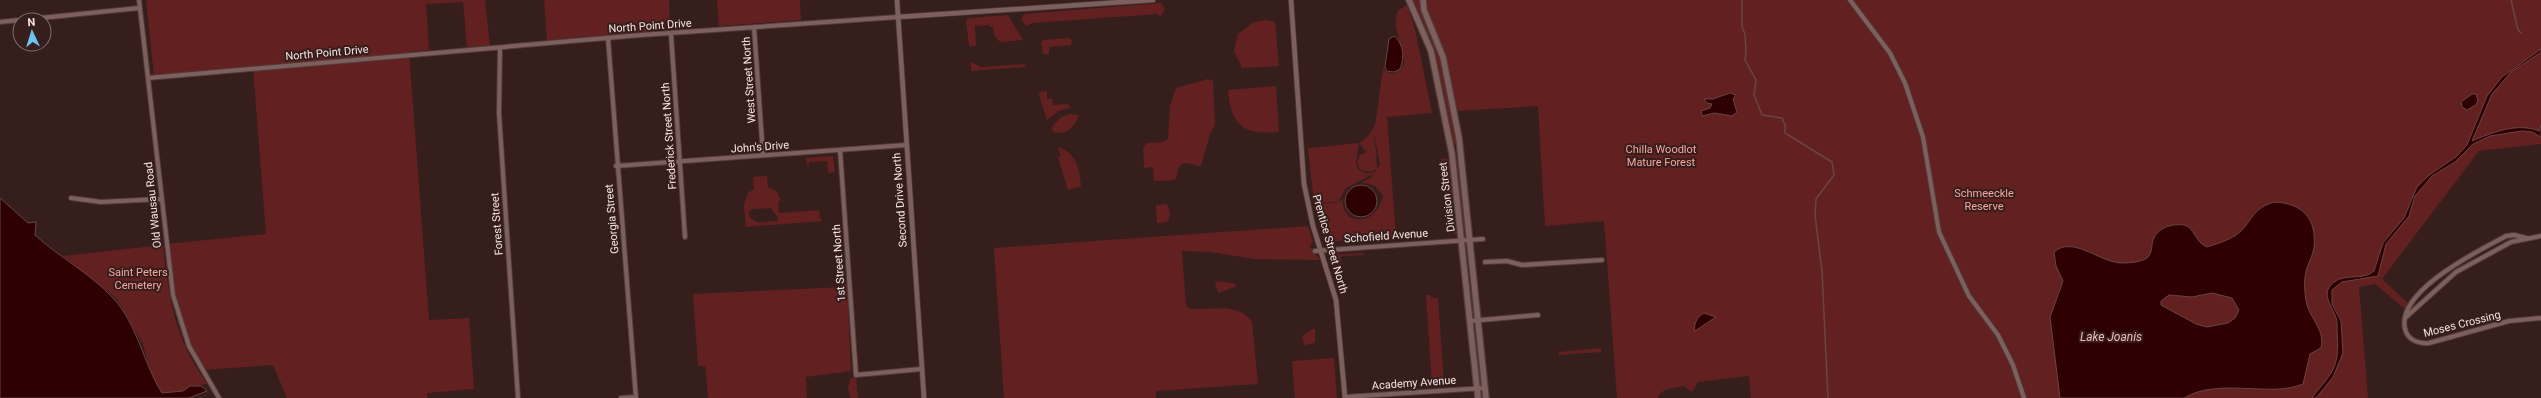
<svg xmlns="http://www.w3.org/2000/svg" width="2541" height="398" viewBox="0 0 2541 398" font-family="Roboto,sans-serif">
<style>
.green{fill:#622120;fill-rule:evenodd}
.water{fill:#2e0002;stroke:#694445;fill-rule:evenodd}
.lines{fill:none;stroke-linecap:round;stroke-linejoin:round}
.stream{stroke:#694445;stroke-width:1.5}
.minor-casing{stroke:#503c3b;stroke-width:6}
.tertiary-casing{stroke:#503c3b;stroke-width:6}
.secondary-casing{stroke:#503c3b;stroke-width:8}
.minor{stroke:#7d605d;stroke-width:4}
.tertiary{stroke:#7d605d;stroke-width:4.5}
.secondary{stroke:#7d605d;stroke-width:5.5}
.labels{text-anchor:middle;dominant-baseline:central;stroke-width:4;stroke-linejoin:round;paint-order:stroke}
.street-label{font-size:11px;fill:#f4e3e2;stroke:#361e1c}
.park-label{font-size:11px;fill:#f6a6a0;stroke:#361e1c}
.water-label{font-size:12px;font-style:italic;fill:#f1bbb6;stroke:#361e1c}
</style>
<rect width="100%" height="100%" fill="#361e1c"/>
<path class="green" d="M146,0H485L490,46L467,47L463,2L426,4L429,50L409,52L429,320L469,318L474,389L427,393V398H287L273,365L203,370L186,346L179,326L166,244L266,234L253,68L154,77Z
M544,0H669L670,30L547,40Z
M717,0H800L801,20L719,26Z
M1412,0H1420C1419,15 1433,34 1438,49C1443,64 1461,139 1454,150L1431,44Z
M1427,0H2541V144L2479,151L2382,279L2409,304L2405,309L2375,284L2359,287L2368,398H1751L1749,376L1698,382L1692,392L1683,386C1673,389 1662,387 1658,398H1617L1604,221L1545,226L1538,106L1458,111L1444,54L1427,7Z
M1161,3L1165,9L1160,17L1158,14L1032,23L1026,26L1021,19L1024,14Z
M1407,5L1415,29L1432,113L1387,117L1396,237L1326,242L1314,204L1337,203L1342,199L1344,209L1349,217C1367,225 1380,212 1383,195L1375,186L1362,182C1366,180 1372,179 1373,174L1346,188L1338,202L1314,203L1308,148L1359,143L1356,162L1358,170L1368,174L1376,171L1377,169L1370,172L1360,170L1357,162L1360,155L1367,152L1376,157L1377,168L1380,165L1374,134L1383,68L1386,72L1394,74L1404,65C1405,44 1389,27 1399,10Z
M1008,15L1023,40L1000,42L994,35L993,27H990L989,25L975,26L976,46H969L966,21L969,18Z
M1266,20L1275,22L1279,66L1242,68L1234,51L1238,34L1254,22Z
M1069,38L1072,40L1071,45L1049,47V54H1043L1041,43L1043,40Z
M971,62L981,67L1025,64L1026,67L971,71Z
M1208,79L1213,81L1215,125L1210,134L1201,166C1195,167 1185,158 1179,167C1177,171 1177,176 1175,180L1154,181L1153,167L1144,168L1143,147L1147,143L1163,142L1168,139L1170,106L1176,88Z
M1276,86L1279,132C1244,135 1231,127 1228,90Z
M1047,91V99H1052L1053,105L1068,104L1071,108L1060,110L1047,120L1039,95L1040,92Z
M1069,114L1079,115C1075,127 1066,136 1053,132L1052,127L1061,117Z
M1375,124L1374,138L1377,158L1364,150L1360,143L1370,134Z
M1058,147C1076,152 1080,170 1081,186L1068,190L1058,157L1061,156Z
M833,156L835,172L828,173L827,161L809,162L808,169L806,158Z
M1441,159H1447L1449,162L1458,232L1455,235L1449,224Z
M1456,159L1459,161L1465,230L1463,229Z
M767,176L768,187L776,191L781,200L778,202L779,213L819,210L820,218L823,221L746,227L744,205L748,193L754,189L753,177ZM771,208L778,218L777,221C765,221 754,228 748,212L753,209Z
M1166,204C1171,210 1171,216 1167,222L1157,223L1156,205Z
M1308,226L1313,241L1310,247L1320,260L1255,259L1210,252L1182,251L1186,306L1191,309C1213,310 1236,302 1252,321L1258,384L1156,391V398H1004L994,248Z
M163,245C167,280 171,318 187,350C192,361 200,373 207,384L190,386L183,391L162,393L151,376L143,344L116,298L63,256Z
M1363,253L1365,258L1363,255L1341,256L1343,285L1342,289H1339L1329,255Z
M1217,281L1236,284V286L1219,293L1215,285Z
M843,284H847L851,371L806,377L807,398H708L705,366H698L693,294L843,287Z
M1426,295H1431V298H1438L1444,383L1432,384Z
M1313,329H1315V343L1304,345L1302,336Z
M1601,348V352L1559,355V352Z
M1334,358L1337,398H1295L1292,361Z
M856,376L858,398H850L848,387L851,378Z"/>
<path class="water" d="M1394,36C1404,43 1405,61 1399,70L1393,72L1387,71L1385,67L1389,39Z
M2541,49V52L2511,72L2492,94L2472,141C2492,133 2516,122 2539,131L2541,125V137L2532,132L2522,131L2490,136L2473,144L2455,162L2432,176L2415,196L2409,216L2386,244L2378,276L2342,282L2332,290V304L2341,321L2343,353L2333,377L2316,398H2312C2317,390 2324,384 2329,376C2341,360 2337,342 2337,323C2337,310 2317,295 2334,282C2346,273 2363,281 2374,271L2383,243L2404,218L2417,187L2428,176L2457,156L2467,145L2487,96L2502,77Z
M1730,93L1736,95L1733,99L1737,112L1732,116L1714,113L1702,116L1701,111L1710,108L1712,104L1707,103L1704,99H1713Z
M2472,94H2476L2478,100L2476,105L2467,110L2462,107L2461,102Z
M1345 201a16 16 0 1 1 32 0a16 16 0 1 1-32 0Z
M0,198L28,223L36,222L35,235C59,257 91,274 113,298C138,325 143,363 162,393L183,391L190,386H201L207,391L189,398H0Z
M2274,202C2303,203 2317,219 2314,248C2312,258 2306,267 2305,277C2304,285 2305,298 2307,305C2312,321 2325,330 2321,348L2310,354L2303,384C2270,398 2219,377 2184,398H2060L2050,317L2063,281L2056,266L2054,252C2073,235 2100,263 2122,263C2129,263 2143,262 2148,257C2153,251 2151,246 2153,240C2157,228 2172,223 2184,225C2194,227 2195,242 2207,247C2216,244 2227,241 2236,235C2253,223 2249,210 2274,202ZM2212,293L2232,298L2239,310L2235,318L2228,323L2207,327L2196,324L2161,305V301L2169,295L2192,297Z
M1704,313L1716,317L1695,331C1693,324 1698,316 1704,313Z"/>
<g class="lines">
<path class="stream" d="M1742,0V27L1745,34L1746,51L1745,60L1756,80L1754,95L1762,115L1782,118L1785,125V133L1832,162L1834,175L1816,199L1815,215L1822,271L1828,398
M2511,0L2518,30L2521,33"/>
<g class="minor-casing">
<path id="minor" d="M139,0L173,295L189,346L219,398
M1850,0L1890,53L1905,83L1923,137L1939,232L1969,296L1998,335L2013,365L2024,398
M21,20L139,8
M0,22L20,20
M754,27L763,155
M671,34L685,237
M608,38L636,398
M500,48L499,113L518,398
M148,78L641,35L898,17
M840,150L856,375L921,369
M616,166L906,145
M71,198L101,202L161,199
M2526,238L2514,235L2506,236C2480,250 2391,293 2406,332C2410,341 2420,344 2429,343L2509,321L2541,318
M1315,251L1483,239
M1485,262L1507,261L1522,265L1602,260
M2405,318L2456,272L2511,242L2541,236
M1470,321L1538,315
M1345,397L1484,388
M621,398L636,397"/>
</g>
<g class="tertiary-casing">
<path id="tertiary" d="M897,0L924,398
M1291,0L1304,184L1313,226L1336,300L1345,398
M898,17L1153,0"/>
</g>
<g class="secondary-casing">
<path id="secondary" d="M1409,0L1431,51L1452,154L1478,398
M1423,0L1424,10L1443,57L1459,138L1486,398"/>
</g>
<use href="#minor" class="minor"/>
<use href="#tertiary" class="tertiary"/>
<use href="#secondary" class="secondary"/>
</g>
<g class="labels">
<g class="street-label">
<text transform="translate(650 26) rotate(-4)">North Point Drive</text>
<text transform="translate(327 53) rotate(-5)">North Point Drive</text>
<text transform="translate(749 80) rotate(-94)">West Street North</text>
<text transform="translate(669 136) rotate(-94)">Frederick Street North</text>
<text transform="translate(760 147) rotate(-4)">John's Drive</text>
<text transform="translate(1447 197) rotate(-97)">Division Street</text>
<text transform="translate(900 200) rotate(-94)">Second Drive North</text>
<text transform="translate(153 205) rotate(-96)">Old Wausau Road</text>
<text transform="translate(612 219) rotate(-95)">Georgia Street</text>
<text transform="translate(497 224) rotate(-94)">Forest Street</text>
<text transform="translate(1386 236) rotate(-4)">Schofield Avenue</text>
<text transform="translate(1330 244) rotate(74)">Prentice Street North</text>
<text transform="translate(839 263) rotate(-94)">1st Street North</text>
<text transform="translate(2462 324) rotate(-14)">Moses Crossing</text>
<text transform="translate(1414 383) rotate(-4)">Academy Avenue</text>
</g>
<g class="park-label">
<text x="1661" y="149">Chilla Woodlot<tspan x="1661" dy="13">Mature Forest</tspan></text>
<text x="1984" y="193">Schmeeckle<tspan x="1984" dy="13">Reserve</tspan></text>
<text x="138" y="272">Saint Peters<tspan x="138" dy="13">Cemetery</tspan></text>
</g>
<g class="water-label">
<text x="2111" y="337">Lake Joanis</text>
</g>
</g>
<g transform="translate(32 32) rotate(356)"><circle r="19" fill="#361e1c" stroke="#826d6b"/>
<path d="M0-3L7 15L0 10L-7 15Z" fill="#6cc3f2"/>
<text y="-6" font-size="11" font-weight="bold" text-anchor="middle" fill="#f4e3e2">N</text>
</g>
</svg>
